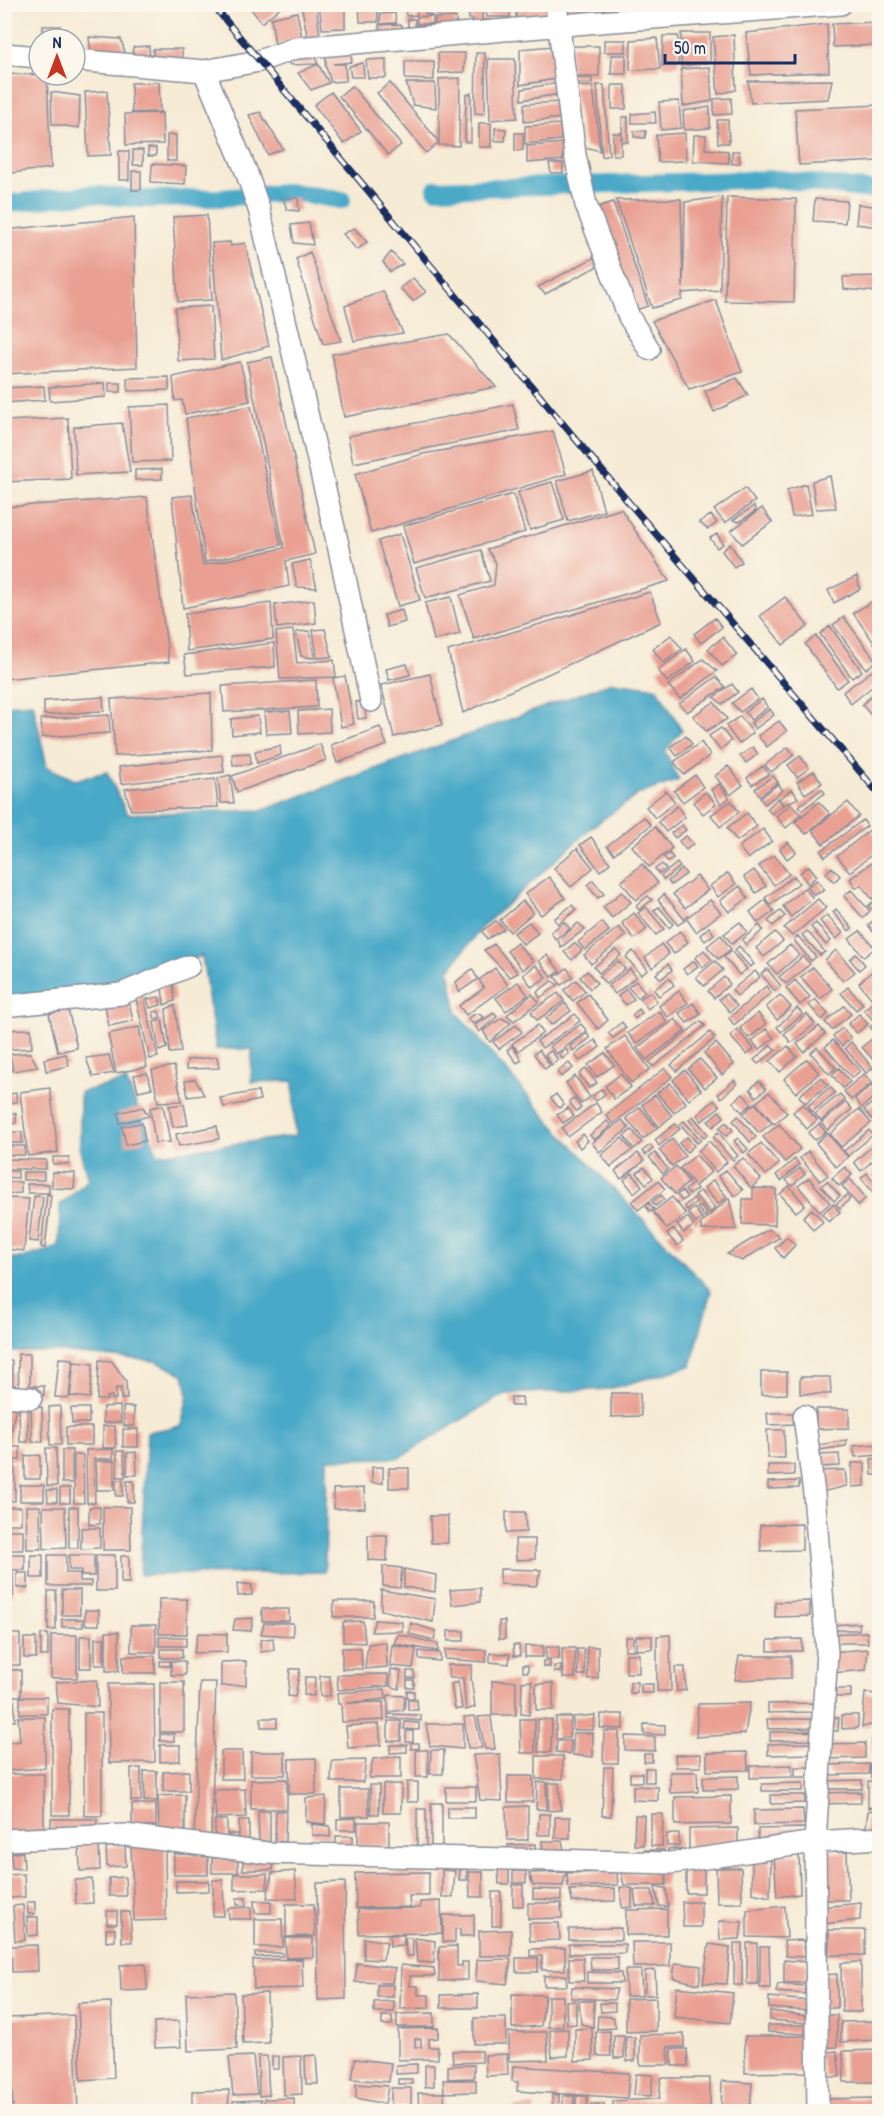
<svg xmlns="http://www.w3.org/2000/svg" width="884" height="2116" viewBox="0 0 884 2116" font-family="'Patrick Hand',sans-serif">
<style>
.water{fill:#48a9c7;stroke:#326c92;stroke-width:1.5}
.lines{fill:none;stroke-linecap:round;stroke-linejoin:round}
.canal{stroke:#48a9c7;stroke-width:18}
.building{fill:#e9a093;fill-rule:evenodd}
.minor-casing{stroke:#888d9a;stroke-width:24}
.minor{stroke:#fff;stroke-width:21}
.rail-casing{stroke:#1b2f5e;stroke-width:7}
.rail{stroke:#fbf7ec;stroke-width:4.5;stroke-dasharray:14;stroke-linecap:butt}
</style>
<rect width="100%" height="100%" fill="#fbf7ec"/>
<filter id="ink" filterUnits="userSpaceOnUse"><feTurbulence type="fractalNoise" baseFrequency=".0167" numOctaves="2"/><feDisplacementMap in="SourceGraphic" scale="12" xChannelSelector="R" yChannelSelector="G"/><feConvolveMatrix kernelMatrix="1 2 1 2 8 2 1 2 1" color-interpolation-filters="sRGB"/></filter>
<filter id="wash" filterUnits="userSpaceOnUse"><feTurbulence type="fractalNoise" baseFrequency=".008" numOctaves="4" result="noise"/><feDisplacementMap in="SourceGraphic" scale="24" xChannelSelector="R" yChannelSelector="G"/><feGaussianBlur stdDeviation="1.35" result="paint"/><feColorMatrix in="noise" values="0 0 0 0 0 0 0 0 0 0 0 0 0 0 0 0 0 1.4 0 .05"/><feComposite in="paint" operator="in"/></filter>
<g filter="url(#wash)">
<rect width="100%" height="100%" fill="#f6ebd5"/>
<path class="water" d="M612,682L657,688L682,730L665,751L679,780L639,794L592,827L481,928L449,970L457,1013L552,1124L711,1291L691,1366L609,1389L504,1394L399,1458L327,1459L325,1572L140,1575L147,1432L181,1426L188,1394L184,1375L156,1361L59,1352H5V1258H22L59,1247L60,1205L88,1180L80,1150V1092L126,1081L158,1154L295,1136L293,1081L251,1082L252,1049H216L202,956L98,991L5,1000V705L33,703L47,767L75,780L107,772L127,814L263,810Z"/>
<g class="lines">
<path class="canal" d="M436,189L777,179L880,191
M4,204L91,194L141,199L222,198L291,192L342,200"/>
</g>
<g id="blocks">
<path class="building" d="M247,4H284L262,23Z
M301,4H316L321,44L309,45Z
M319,4H345V28L322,29Z
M359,4H377L378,22H360Z
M379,4H388V11H379Z
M425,4H431L430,15L425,14Z
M435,4H446V15H436Z
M482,4H498V7L482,6Z
M516,4H548L549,21L516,26Z
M561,4H589L592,19L561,21Z
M603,4H639L641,13L616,18L614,9L605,11Z
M642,4H680L681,10L644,18Z
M450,5H461L460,12L449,11Z
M416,6L417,15L406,16L405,7Z
M510,8V17H487L486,9Z
M469,9H483L482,20H511L471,28L473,19H469Z
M297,12L303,42L275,45L271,18Z
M395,13L396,23L380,24V14Z
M433,16V24H417V17Z
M456,17V24L418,33L417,26L435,25V18Z
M408,19H415V27H408Z
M879,22V45L833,47L832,24Z
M394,24L402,25L403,35H380L379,25Z
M827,24L829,72L751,75L746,33Z
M43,26H60V39H43Z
M681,33H710V62L681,66Z
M734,35L736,90L718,94L713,37Z
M663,36H678V66H662Z
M89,37L121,39L126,57L91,55Z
M657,38L660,69L630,70L631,40Z
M604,40H626V52H604Z
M149,46L150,58L132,59L133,47Z
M553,46L555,79L520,85V49Z
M571,46H599V76H570Z
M350,48L352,62L333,64H345L346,81L331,82L325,64H326L325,50Z
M153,49H182V60H153Z
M438,53H465L464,72L439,73Z
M476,53H485V114L475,113Z
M612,55H626V74H611Z
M317,56V64L290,65L288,59Z
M386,59V78H368L366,60Z
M488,59H515L517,118L490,120Z
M405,61H434V80L405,79Z
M363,63L364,77H351L349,66Z
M318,64L329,83L311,90L298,73Z
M710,67L712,101L683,106L681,69Z
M4,74L47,75L51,168L4,174Z
M460,78L459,146L439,145V79Z
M573,78H592V83H574Z
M832,80L828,99L751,103L748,81Z
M159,82L160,112L132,113L131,83Z
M390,83L439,142L426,153L377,93Z
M406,83H435L436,108L413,105Z
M559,83L560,94L521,100L522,89Z
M597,85H604L609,155L602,157Z
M612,85H626V109H612Z
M352,86L401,145L388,155L339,96Z
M573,86H593L600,151L585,147Z
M107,91L111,155L88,156L85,92Z
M51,92L80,96L79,128L52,124Z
M331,92L361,131L344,144L314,105Z
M471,93V142H465L466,95Z
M731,98L732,114L714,115V99Z
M679,101L681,128L661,130L659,102Z
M561,102V118L524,122V104Z
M879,105V161L799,165L795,109Z
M710,107V128L684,130L683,111Z
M260,112L283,149L268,155L249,115Z
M655,112L656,123H632V114Z
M162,113L163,144L126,145L125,114Z
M622,117H628V142H622Z
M717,120H728L729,143H718Z
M479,123H491V147H479Z
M561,124V140L525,144V126Z
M495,128L506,129L505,141H495Z
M634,131H646L645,138L634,137Z
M515,133H523V150L515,151Z
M613,133H621V155H613Z
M685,133L686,161L658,162L656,135Z
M167,135H176V161H167Z
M694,135H706L705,149L728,151L729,163L693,161Z
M563,143V160L527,163V146Z
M148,148H156V156H148Z
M133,150H143V165H133Z
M119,151H129V180H119Z
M732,151H739L740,163L732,164Z
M549,163H563V173H551Z
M152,164L186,166L185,184L151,182Z
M132,171H141V190H132Z
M722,197L720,290L682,293V300L652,308L616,200L681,199L683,288L685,202Z
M727,197L796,199L794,302L725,301Z
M283,198H298L299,211L287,210Z
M815,199L847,201L845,223L813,221Z
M613,202L648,306L630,312L595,208Z
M858,204L879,207V227L856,224Z
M207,215L212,300L178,302L173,217Z
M134,217L137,367L4,374V230Z
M309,223L313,245L294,243L291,225Z
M354,228L367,242L357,250L343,234Z
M230,242L231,246L245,243L269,346L221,360L212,243Z
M310,252L341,341L323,344L296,259Z
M391,252L403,264L390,272L383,262Z
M597,256L600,265L545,294L538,287Z
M878,276L877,292L844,289L843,277Z
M413,278L426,292L413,301L400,288Z
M383,291L403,333L354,341L345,306Z
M716,300L742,372L689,389L652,321Z
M211,306L214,359L178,361L175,308Z
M449,334L496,387L344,417L332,354Z
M272,357L315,554L286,561L289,586L183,608L172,497L192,495L203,565L284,548L247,362Z
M240,362L250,401L185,414L182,400L175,401L173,377Z
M169,377V390L128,391L127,378Z
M737,378L748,395L714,412L705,391Z
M105,383L106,397L50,401L49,387Z
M109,383H121V392H109Z
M44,386L45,400L4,403V388Z
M513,404L519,430L353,463L348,436Z
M169,405L171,461L132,462L129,407Z
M251,406L281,545L205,562L186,418Z
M68,418L71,479L4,482V421Z
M122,423L130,472L76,475L74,427Z
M553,431L566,474L371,533L355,474L423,454Z
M162,469V479L135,480V470Z
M593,471L604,511L568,521L557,481Z
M830,476L836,508L816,509L812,481Z
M552,482L564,520L530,530L518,492Z
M806,484L812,514L792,517L787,490Z
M745,488L755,501L725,523L714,510Z
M513,494L525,532L414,564L403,526Z
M147,497L169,662L4,679V507Z
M754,506L756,511L739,522L733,520Z
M762,508L772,522L742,544L731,531Z
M621,509L669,581L474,639L460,595L494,585L496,563L487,549Z
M711,515L717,523L708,529L699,522Z
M400,534L420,600L398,606L378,541Z
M717,534L723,544L717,548L710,538Z
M730,544L742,562L734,567L722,551Z
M481,550L490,581L425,598L416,568Z
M310,560L317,588L297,587L292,564Z
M857,576L860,589L834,603L828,590Z
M650,592L661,622L463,713L448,651Z
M451,597L460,634L434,640L425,603Z
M785,597L808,626L783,645L760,616Z
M879,597V650L853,613Z
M314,600L316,623L277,628L275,605Z
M271,603L273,639L187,651L185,614Z
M402,610L405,622L387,627L384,615Z
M844,617L876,661L866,669L833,625Z
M715,618L722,627L701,643L694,634Z
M830,626L862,671L852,678L820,634Z
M325,629L332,657L317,658L313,630Z
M293,630L297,663L334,660L336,677L280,679L276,632Z
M310,631L314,658L301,656L296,632Z
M671,635L682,649L663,663L653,649Z
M816,636L848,680L837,688L805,644Z
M723,637L737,655L722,666L708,649Z
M274,643L275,667L187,674L184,655Z
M686,649L695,661L667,682L658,670Z
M703,659L717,671L680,699L668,685Z
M407,664L410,675L389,680L386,669Z
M879,666V681L851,704L843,692Z
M430,674L442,725L394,737L381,685Z
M345,676L354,724L341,727L333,678Z
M716,677L725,687L687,712L679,704Z
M316,680L317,707L224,712L222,686Z
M732,684L738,692L722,704L714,697Z
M751,689L758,699L740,712L732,703Z
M211,693L212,750L115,756L111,699Z
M872,695L879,703V724L862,705Z
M103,697L104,711L44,715V701Z
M762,699L768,707L751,720L745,712Z
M364,701L366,718L358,719L356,702Z
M714,702L727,719L706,731L693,716Z
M329,709L330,732L299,734L298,711Z
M770,709L774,715L755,729L751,723Z
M290,711L292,733L266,734L264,712Z
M109,715L110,733L42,737L41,719Z
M258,716L260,732L232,735L231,719Z
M740,716L753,733L739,744L726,726Z
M779,721L787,731L767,747L758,736Z
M380,727L387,745L337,763L331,745Z
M721,728L731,741L720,750L709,736Z
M686,736L692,744L677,756L670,747Z
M701,742L710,755L684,775L674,762Z
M320,744L326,760L237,792L232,776Z
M280,746L281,755L257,763L255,751Z
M753,747L758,754L746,763L740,756Z
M788,747L794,755L771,772L765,765Z
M250,753L251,764L233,765L232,754Z
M222,755L224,772L121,784L119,767Z
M800,756L809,768L797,777L788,765Z
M728,766L743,785L730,795L715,776Z
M763,766L769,774L752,785L747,778Z
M814,771L822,783L805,794L797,782Z
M230,775L234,803H221L218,778Z
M695,775L703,787L683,802L674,791Z
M773,776L778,782L760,796L755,789Z
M215,779L218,807L131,810L125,789Z
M719,784L729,798L721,804L711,790Z
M778,784L783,790L765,804L760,798Z
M792,789L798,798L784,805L779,799Z
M822,789L825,793L802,810L799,806Z
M666,791L675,802L655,818L646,807Z
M706,792L716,804L703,814L693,802Z
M778,798L783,805L772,814L767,809Z
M731,801L739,812L720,827L711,815Z
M819,802L830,814L806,834L795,822Z
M848,802L859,816L823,844L812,830Z
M791,804L801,815L786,828L776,816Z
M677,806L685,817L666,832L658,822Z
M747,813L757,826L737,841L727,828Z
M644,817L651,825L614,854L607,846Z
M863,820L867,826L825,857L821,851Z
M682,825L686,830L675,838L671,833Z
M655,827L672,848L649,867L632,846Z
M763,829L772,841L748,859L739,847Z
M871,829L879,840V849L850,872L837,856Z
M686,836L693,844L686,850L679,841Z
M591,837L610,863L600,871L580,845Z
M788,842L796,852L787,859L780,849Z
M577,848L593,868L571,887L554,868Z
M669,853L673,858L668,862L664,857Z
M774,855L789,874L774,885L759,866Z
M879,857V893L872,899L861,885L856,888L850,879Z
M677,863L680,867L664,880L661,876Z
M642,864L658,883L636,900L621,882Z
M662,864L666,869L659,874L655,869Z
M809,866L817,876L808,884L800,873Z
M832,867L840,876L834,882L826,873Z
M682,869L686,874L671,885L668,881Z
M754,870L766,886L756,893L744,877Z
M728,873L736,884L718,897L710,886Z
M697,876L708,890L685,908L673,894Z
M794,876L799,883L770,905L765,898Z
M549,877L565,898L541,915L525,894Z
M593,880L604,894L598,898L587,885Z
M817,880L825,890L814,895L807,887Z
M740,886L748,898L729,912L720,901Z
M804,888L813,898L791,917L783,906Z
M851,890L870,911L863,918L844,896Z
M622,892L631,902L612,918L603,907Z
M664,894L685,920L678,925L658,900Z
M648,896L652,900L639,910L636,906Z
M879,897V906L873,910L868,906Z
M818,899L826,908L792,936L784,928Z
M710,900L721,913L696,932L686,918Z
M765,900L774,911L758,923L750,912Z
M523,901L533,913L510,932L500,920Z
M572,905L576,910L558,924L554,919Z
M646,907L664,929L656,935L638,913Z
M659,907L673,924L669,928L654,910Z
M836,909L852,928L849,931L833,912Z
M780,911L785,916L773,926L768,921Z
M634,913L647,929L634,939L622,923Z
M827,915L843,933L836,939L820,921Z
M875,919L879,925V939L868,925Z
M496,921L504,929L487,939L482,931Z
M529,922L538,933L523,944L514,933Z
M564,922L570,929L555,939L551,932Z
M602,922L609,931L585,950L578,942Z
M740,922L747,932L732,944L724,934Z
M578,923L585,929L561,947L558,941Z
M816,923L831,941L826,945L811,927Z
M759,925L763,930L746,945L742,940Z
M619,927L626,936L591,964L584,955Z
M709,927L714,934L705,941L700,935Z
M680,931L688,942L674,954L665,943Z
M807,931L825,952L820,955L802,935Z
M860,931L875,948L864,957L849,939Z
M775,932L783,941L764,957L756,948Z
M721,935L731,949L718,959L707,946Z
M798,936L816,957L811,961L794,940Z
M517,943L533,961L523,970L507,951Z
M574,943L582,950L572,960L564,952Z
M494,944L518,973L510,977L484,950Z
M661,944L669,954L652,968L645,958Z
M790,945L799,955L777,974L768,964Z
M739,946L754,964L750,967L735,950Z
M616,949L621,955L599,973L594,967Z
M704,950L712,960L703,967L695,958Z
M836,950L855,972L843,981L825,960Z
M633,951L648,970L641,975L626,957Z
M731,951L747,969L739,975L724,957Z
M856,954L865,965L859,970L850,959Z
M547,955L560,971L552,977L539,961Z
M803,956L810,964L786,984L779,977Z
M618,961L625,969L606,984L599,976Z
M694,961L698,966L687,974L683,969Z
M715,961L723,970L704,986L696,977Z
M668,964L672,970L661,979L656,974Z
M536,965L546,977L532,987L523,975Z
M879,965V990L871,998L859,983Z
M813,967L832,989L820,999L801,977Z
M495,968L508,985L466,1015L459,1006L484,988L479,980Z
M567,968L573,977L561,985L555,977Z
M472,969L478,979L459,992L456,982Z
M630,969L636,977L615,994L608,986Z
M767,969L781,986L775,991L761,974Z
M587,971L597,983L590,989L580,977Z
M755,971L760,977L737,996L732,990Z
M724,977L730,984L714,998L708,991Z
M669,978L674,985L659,996L654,990Z
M576,980L585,991L573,1001L564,990Z
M795,980L810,997L800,1005L786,988Z
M552,981L558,985L540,998L537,992Z
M636,981L645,992L638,998L628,987Z
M518,982L528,995L506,1011L496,998Z
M173,983L175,1001L164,1005L162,987Z
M766,986L771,993L734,1025L729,1018Z
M848,987L863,1004L856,1010L841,993Z
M626,989L634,999L626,1005L618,996Z
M679,991L688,1003L668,1017L659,1006Z
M650,992L657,1001L648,1009L640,999Z
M558,993L564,1001L537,1020L531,1012Z
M532,994L539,1002L514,1021L507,1015Z
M588,994L608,1020L598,1029L577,1003Z
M726,994L737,1006L730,1012L719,999Z
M780,995L791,1007L777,1020L766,1007Z
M144,997L158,1057L150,1059L136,999Z
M159,997L161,1005L150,1008L147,999Z
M815,999L828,1014L822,1020L809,1005Z
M129,1001L133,1021L109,1026L105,1006Z
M874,1001L879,1007V1015L873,1020L864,1010Z
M565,1003L571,1011L551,1025L546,1018Z
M693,1003L701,1014L687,1023L679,1013Z
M175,1005L181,1052L170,1053L166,1009Z
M844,1006L851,1014L832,1030L825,1022Z
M797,1008L803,1014L781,1032L777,1027Z
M68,1009L77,1048L58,1052L49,1014Z
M639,1009L642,1013L635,1019L632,1015Z
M158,1011L161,1017L155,1019L153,1012Z
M659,1011L667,1022L636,1044L628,1033Z
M477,1013L484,1017L473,1024L468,1018Z
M494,1013L497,1017L479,1032L475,1025Z
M758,1013L766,1024L749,1038L740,1028Z
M575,1014L580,1021L542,1048L537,1041Z
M807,1014L815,1024L791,1043L784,1034Z
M859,1014L868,1024L857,1033L848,1024Z
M502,1018L511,1023L490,1042L483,1031Z
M675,1019L685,1031L646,1060L637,1048Z
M879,1019V1035L878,1036L870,1027Z
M162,1020L167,1048L159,1051L154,1022Z
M701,1021L705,1026L653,1067L649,1062Z
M622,1022L626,1028L613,1038L608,1033Z
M581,1024L587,1031L556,1054L550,1046Z
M516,1025L522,1032L499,1049L493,1042Z
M538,1025L543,1033L518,1051L512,1044Z
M819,1026L825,1034L804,1052L797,1044Z
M139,1027L147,1067L116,1073L108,1034Z
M842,1028L851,1038L842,1046L833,1036Z
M31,1029L32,1048L4,1050V1030Z
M737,1029L754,1049L747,1055L730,1036Z
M766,1029L774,1038L759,1050L752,1041Z
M710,1032L715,1038L677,1071L671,1065Z
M587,1033L590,1038L573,1051L570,1046Z
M625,1036L650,1069L631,1083L607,1049Z
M873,1038L879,1045V1058L875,1062L862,1047Z
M595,1040L600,1047L580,1061L575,1055Z
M833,1040L860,1071L852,1078L825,1047Z
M851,1042L873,1068L866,1073L845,1048Z
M716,1043L734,1064L722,1075L704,1053Z
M771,1045L776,1050L758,1064L754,1060Z
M512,1046L522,1060L517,1063L507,1050Z
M788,1046L797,1057L780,1072L770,1061Z
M817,1047L836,1068L829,1074L811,1053Z
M566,1049L569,1054L562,1059L559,1054Z
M539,1050L550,1065L545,1069L534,1054Z
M551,1051L558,1060L552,1065L545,1055Z
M30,1053L38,1067L13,1071L10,1054Z
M605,1053L614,1065L597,1077L588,1065Z
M66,1054L69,1066L46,1071L44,1059Z
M109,1055L114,1073L93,1077L86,1058Z
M217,1057L219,1068L186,1069L187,1060Z
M700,1059L717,1078L705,1088L688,1069Z
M807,1059L819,1073L796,1093L784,1079Z
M569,1063L573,1068L561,1077L557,1072Z
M174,1066L182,1101L158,1102L152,1070Z
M586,1068L597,1083L589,1088L579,1074Z
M665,1068L672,1077L613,1124L606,1115Z
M839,1068L850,1082L843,1088L832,1075Z
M685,1070L701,1090L689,1100L673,1080Z
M147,1073L152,1088L138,1091L134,1075Z
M621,1074L631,1087L614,1099L605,1086Z
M864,1074L872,1083L851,1100L844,1091Z
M575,1076L590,1097L581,1104L566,1083Z
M821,1077L828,1085L805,1103L799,1096Z
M195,1079L204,1095L188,1097L185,1081Z
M734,1080L737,1084L721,1098L718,1094Z
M759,1081L766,1089L756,1097L750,1089Z
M670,1083L686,1103L674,1113L657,1093Z
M873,1084L879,1092L862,1108L855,1099Z
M830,1087L835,1093L812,1112L808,1106Z
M50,1088L58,1152L28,1156L20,1092Z
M602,1089L605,1094L596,1101L592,1096Z
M258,1091L260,1100L224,1107L220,1098Z
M769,1092L787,1113L774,1124L756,1103Z
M16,1093L17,1102L4,1104V1095Z
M556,1094L564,1105L559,1108L551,1098Z
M743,1094L752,1104L742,1112L733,1102Z
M840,1094L845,1100L821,1121L815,1114Z
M655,1095L672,1116L659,1127L642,1105Z
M574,1098L581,1108L576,1111L569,1101Z
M714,1100L720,1106L702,1121L697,1115Z
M846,1102L852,1109L828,1130L821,1123Z
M596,1103L602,1112L568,1137L562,1128Z
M755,1103L772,1123L759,1133L743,1114Z
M872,1103L880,1113L872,1119L864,1110Z
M184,1104L188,1125L173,1127L169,1106Z
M803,1104L817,1120L807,1129L793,1112Z
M163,1105L170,1142L155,1143L150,1108Z
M143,1107L149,1116L120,1123L118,1113Z
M640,1107L657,1128L643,1139L626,1118Z
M568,1108L574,1116L563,1123L557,1115Z
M859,1109L871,1123L841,1147L830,1134Z
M719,1111L724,1117L713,1127L708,1121Z
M4,1113H16V1123L4,1124Z
M693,1116L708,1134L704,1138L689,1120Z
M738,1116L756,1137L750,1142L733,1121Z
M622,1120L629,1128L599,1152L592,1143Z
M607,1121L611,1126L594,1140L590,1135Z
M684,1121L701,1140L697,1143L680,1124Z
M726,1122L733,1130L726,1136L719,1128Z
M142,1123L145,1141L126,1145L122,1126Z
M675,1124L680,1129L659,1146L655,1140Z
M779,1124L800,1149L785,1162L763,1137Z
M819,1124L826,1132L815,1140L808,1133Z
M217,1126L219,1139L179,1146L176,1134Z
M632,1130L642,1142L634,1149L624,1136Z
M869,1130L873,1135L848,1156L844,1151Z
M4,1132H22V1143H4Z
M718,1132L738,1156L733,1160L713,1137Z
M827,1133L848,1157L836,1167L816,1143Z
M583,1134L588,1141L580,1148L575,1141Z
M687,1137L694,1146L687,1152L679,1143Z
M622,1138L632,1150L611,1167L601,1155Z
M738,1138L748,1149L744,1153L734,1141Z
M672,1139L685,1156L672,1166L659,1150Z
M879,1140V1155L861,1171L854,1162Z
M709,1141L727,1162L716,1172L698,1151Z
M761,1143L779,1164L766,1175L748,1154Z
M650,1145L653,1149L646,1155L642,1151Z
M4,1146H25V1155H4Z
M808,1151L828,1175L820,1181L800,1158Z
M638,1153L644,1161L621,1179L615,1171Z
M655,1153L668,1169L663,1174L649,1157Z
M696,1155L711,1172L695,1186L697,1189L689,1195L685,1190L693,1183L680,1168Z
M53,1157H69V1164H53Z
M743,1158L761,1179L751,1188L733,1166Z
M4,1159L46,1160V1169H4Z
M795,1159L799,1165L781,1181L776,1175Z
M676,1166L689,1182L675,1194L661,1178Z
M879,1166V1180L873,1172Z
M644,1167L653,1178L646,1184L637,1173Z
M845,1167L852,1175L839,1186L832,1178Z
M800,1168L805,1174L792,1186L786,1180Z
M726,1170L743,1190L735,1196L718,1176Z
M4,1171H18V1178L4,1177Z
M23,1172H44V1180H23Z
M52,1172L75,1173L74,1189L52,1188Z
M632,1173L642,1186L634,1193L624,1180Z
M867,1173L879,1188V1199L861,1178Z
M809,1178L830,1203L820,1212L798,1186Z
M850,1179L866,1198L858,1205L842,1186Z
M713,1180L727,1197L718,1204L704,1188Z
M658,1181L665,1189L638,1210L632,1202Z
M827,1181L840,1196L834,1201L821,1186Z
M5,1182H21V1193L5,1194Z
M27,1184H49V1193H28Z
M789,1186L805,1205L796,1212L780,1194Z
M753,1188L776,1189L775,1225L742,1224L743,1199H753Z
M682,1191L687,1197L682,1201L677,1195Z
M700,1191L715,1208L710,1213L695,1195Z
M47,1194L51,1195L45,1248L41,1247Z
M661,1195L664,1199L656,1206L652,1202Z
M847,1195L850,1199L840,1208L836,1204Z
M34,1196L43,1197L38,1242L29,1241Z
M672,1197L686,1214L667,1229L653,1212Z
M9,1198L29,1199L24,1251L5,1249Z
M694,1198L697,1202L687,1210L684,1206Z
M729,1198L736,1229L701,1230V1223Z
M649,1203L654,1209L650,1212L646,1206Z
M833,1204L840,1212L829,1222L822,1214Z
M700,1206L707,1214L705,1217L697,1208Z
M694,1208L702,1218L696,1223L688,1213Z
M812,1209L823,1222L813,1230L803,1217Z
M688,1217L694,1225L684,1233L677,1225Z
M674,1229L683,1241L677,1246L667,1234Z
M769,1229L780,1237L742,1261L727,1254Z
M787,1237L795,1245L783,1258L775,1248Z
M18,1354H30V1386H44V1395H19Z
M59,1358L73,1359L69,1398L55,1397Z
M99,1360L112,1361L126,1381L127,1399H121V1388H116V1399L112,1400V1396L107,1397V1400H97Z
M4,1361H12V1370H4Z
M74,1362L93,1364L90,1398L70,1396Z
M13,1372V1394H5V1373Z
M761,1372H787V1394L761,1395Z
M800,1377H830L831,1394H800Z
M611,1393H640L641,1416L611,1417Z
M511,1397H522L523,1406H511Z
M5,1406H16L9,1444H4Z
M60,1406L61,1445H50L49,1407Z
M120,1406L121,1422L103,1423V1407Z
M19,1407H28V1442H20Z
M42,1407L43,1442H32L31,1408Z
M123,1407H134V1426H124Z
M71,1408H89V1423H72Z
M816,1409H849V1428L816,1429Z
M767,1413H796V1424L768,1425Z
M103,1426H115L116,1448H103Z
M66,1427H92V1445H66Z
M123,1429H138V1447H123Z
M767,1430H784L785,1458H768Z
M847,1440L846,1446L813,1451V1446Z
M879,1444V1455L855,1457L853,1446Z
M4,1447H20V1460H4Z
M46,1448H56L57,1486H47Z
M113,1449V1459H94L95,1503H87L86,1450Z
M62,1450H72V1483H62Z
M117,1451H124L125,1477H117Z
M136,1452L137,1475H127V1453Z
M839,1454L840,1466L820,1467V1455Z
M40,1455V1479H25V1456Z
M74,1455H83L84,1503H74Z
M871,1459H879V1475H872Z
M96,1461H114V1490H97Z
M7,1463H15V1501H8Z
M852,1463H865V1486L852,1487Z
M768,1465H794V1475L768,1476Z
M372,1467H383V1483H372Z
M389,1468H409V1488H389Z
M845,1470L847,1486L817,1493V1471Z
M116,1480H123V1496H116Z
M127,1481H134V1502H127Z
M799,1481V1488L768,1489V1482Z
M20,1485H44V1501H20Z
M60,1488H70V1503H60Z
M364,1488L365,1508L334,1509L333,1489Z
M47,1490H57V1502H48Z
M26,1506H40L41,1549H27Z
M6,1507H21V1524H6Z
M43,1507H65L66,1548L44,1549Z
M69,1507H78V1548H69Z
M89,1507H100V1524L89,1525Z
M103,1507H130L131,1550H103Z
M506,1512H525L526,1532L506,1533Z
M430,1516H448V1543H431Z
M802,1524V1550L761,1551L760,1525Z
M81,1528H100V1548L81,1549Z
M5,1530H23V1550H5Z
M368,1535H387V1561L368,1560Z
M515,1539H535V1559L516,1560Z
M4,1554H25V1570H4Z
M31,1555H43V1578H31Z
M48,1555H66V1573H80V1581H91V1586H48Z
M69,1555H94V1576H81V1570H69Z
M96,1555H115V1591H96Z
M121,1556H129V1583H121Z
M383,1566L402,1568L400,1588L383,1586Z
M404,1569L436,1575L435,1592L404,1587Z
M500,1569L541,1570L536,1586L500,1584Z
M4,1573H13V1596H4Z
M17,1573H28V1588H17Z
M237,1583L252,1585V1595L238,1596Z
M480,1588V1602L452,1605L450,1590Z
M62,1590H80V1615H62Z
M381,1590L435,1599L433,1622L381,1610Z
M48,1591H56V1630H48Z
M4,1599H10V1626H4Z
M159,1599H187V1634H159Z
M334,1601H374L373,1617H333Z
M810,1601V1616L775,1617V1602Z
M262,1609H289V1621H262Z
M85,1610H99V1625H85Z
M253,1618L251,1631L233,1630L235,1619Z
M62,1619H83V1627H62Z
M375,1620L402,1622V1631L371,1632Z
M363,1621L365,1643L343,1642V1622Z
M499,1621H505V1639H499Z
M264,1623H293V1636L261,1634Z
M411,1623L436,1631L434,1640L409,1634Z
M860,1623L859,1630H833L832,1625Z
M131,1625H156V1652H131Z
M448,1631H464V1641H448Z
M106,1632H119V1671H106Z
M867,1632L868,1643H832L830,1634Z
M198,1633L227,1634V1652L194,1653Z
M4,1634H20V1665H4Z
M41,1634H48V1656H41Z
M398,1634L438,1644V1651L394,1644Z
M51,1635H77V1678H51Z
M670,1635L671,1691H657V1636Z
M80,1636H91V1668H80Z
M636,1636H652V1649L636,1650Z
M159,1637H186V1646H159Z
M625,1637H633V1650H625Z
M24,1638H36V1658H24Z
M95,1638H104V1665H95Z
M273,1638L274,1650L261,1652L260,1640Z
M802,1639V1651H768V1640Z
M386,1642L387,1667L365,1669L368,1644Z
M876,1643H879V1657L876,1658Z
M392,1645L416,1649L413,1668L390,1666Z
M513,1645H519L520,1656H514Z
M525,1646H543V1657H525Z
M546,1647H559V1659H546Z
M587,1647H598V1678L588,1679Z
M342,1648H361L362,1669H342Z
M562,1648H575V1678H563Z
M161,1649H182V1658H161Z
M577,1649H584L585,1675H578Z
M868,1649L866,1670L831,1673V1652Z
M445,1650H486V1662L445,1659Z
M419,1651L440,1653V1661L419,1659Z
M490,1653L510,1654L509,1664L490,1662Z
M626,1654H639V1673H626Z
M123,1656H155V1673H123Z
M739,1656H791V1678L735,1680Z
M160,1661H170V1666H160Z
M171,1661H185V1675H171Z
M246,1661V1685L221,1686V1662Z
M543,1661H550V1667H543Z
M448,1665H472L471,1678L475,1707L466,1710L463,1678H449Z
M523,1665H528V1672H523Z
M554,1666H561V1672H554Z
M675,1667H685L686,1690L677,1691Z
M290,1669H300L295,1697L288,1696Z
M391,1669L401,1671L399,1689L390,1686Z
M4,1670H21V1696H4Z
M407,1671H414L415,1678H407Z
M388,1674V1686L338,1690L337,1675Z
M320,1676H330V1696H320Z
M305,1677H315L314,1696L304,1695Z
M97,1680L98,1707L58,1703L56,1682Z
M407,1680H414V1688H407Z
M492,1681H516V1715H492Z
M532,1681L529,1715L521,1714L522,1682Z
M160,1682H184V1732H160Z
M200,1682H216L211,1837L194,1839Z
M458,1682L462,1709H455L451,1684Z
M630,1682H637V1693H630Z
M553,1683V1710H536V1684Z
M108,1684H154L155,1762L109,1763Z
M641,1684H653V1693H641Z
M385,1689L386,1699L346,1703L383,1702L384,1720L342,1722L341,1704H338L337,1693Z
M835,1689H851V1697H835Z
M407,1691H414V1698H407Z
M865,1693L878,1694L875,1724L862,1727Z
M388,1695L405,1696L404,1710L388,1712Z
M20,1697H47V1714H20Z
M4,1700L14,1701L15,1721H4Z
M408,1700H417L418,1710H408Z
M750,1703L745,1734L696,1737L698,1704Z
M813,1703V1712L768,1713V1704Z
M52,1709H69V1815H52Z
M84,1713H102V1816H84Z
M388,1714L421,1715V1721L388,1718Z
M601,1714H623V1729L600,1728Z
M595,1715L593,1730H573V1717Z
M842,1715H858V1728L842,1729Z
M475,1716L482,1748H468L464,1717Z
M491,1716L495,1749H485L478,1717Z
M825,1716L839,1718L838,1731H824Z
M18,1717H45V1768L4,1771V1743L20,1741Z
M556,1717H571L569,1738L556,1739Z
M261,1718H277V1727H261Z
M520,1719H535V1753H521Z
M538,1719L552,1720L551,1752H538Z
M767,1719H812V1728L768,1729Z
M388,1721H401V1741H388Z
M405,1722L419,1723V1730L404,1729Z
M379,1724L381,1745L348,1748L346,1726Z
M426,1724H463V1749L430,1746Z
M644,1724L665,1725V1735L644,1734Z
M406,1731H413V1743L406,1742Z
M604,1731H619L618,1763H603Z
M811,1731V1740L770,1741V1732Z
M573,1733H593V1757L573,1755Z
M160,1734H174V1741H160Z
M625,1736L655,1737V1751L625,1750Z
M872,1738H879V1751L872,1752Z
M557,1741H571L570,1754L556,1752Z
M411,1743H419V1749H411Z
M815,1743V1754L768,1755V1744Z
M865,1743V1758L823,1759V1744Z
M160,1745H180V1761L160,1762Z
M390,1745H407V1752L390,1753Z
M416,1750H428V1777H416Z
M431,1750H444L443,1774H430Z
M221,1751H242L243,1779H221Z
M251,1752H285V1775H251Z
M747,1752L748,1770L707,1771V1753Z
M500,1754L502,1801L480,1800L473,1755Z
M644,1754H652V1762H644Z
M701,1754V1767H676L675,1755Z
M401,1756V1778H369L373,1759Z
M536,1756H563V1779H536Z
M873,1756H879V1764H873Z
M316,1758V1794H289V1759Z
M366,1760L363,1782H331L332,1761Z
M869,1764V1774L828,1775L827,1765Z
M792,1765V1777L750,1778V1766Z
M870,1766H879V1777H871Z
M604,1767H613L611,1816H602Z
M795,1767H811V1777H795Z
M131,1768H141V1801H131Z
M645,1768H654V1782H645Z
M144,1771H157V1801H144Z
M189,1771V1791H163V1772Z
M670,1772H697L698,1792L670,1793Z
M630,1773H642V1782H630Z
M4,1774H44V1836H4Z
M508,1776H533V1802H508Z
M738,1776V1789L703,1790V1777Z
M287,1779V1809H251V1780Z
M862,1780V1789H822V1781Z
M868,1781H879V1805L868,1808Z
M407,1782H418V1802H407Z
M537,1782H546L547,1810L536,1809Z
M548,1783H559L561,1810L549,1811Z
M803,1783V1791H762V1784Z
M383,1784H401V1813H383Z
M370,1785H379V1814H371Z
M633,1786L658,1787V1801L633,1800Z
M446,1787H476V1801H446Z
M245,1789L246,1817L216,1818L214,1790Z
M341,1789H368L369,1816L341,1817Z
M861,1792V1803L820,1804V1793Z
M185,1795V1832L159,1833L158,1796Z
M771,1795H805V1803L771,1804Z
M326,1796L325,1824L306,1822V1798Z
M731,1796V1824L675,1825V1797Z
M431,1803H442V1852H431Z
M132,1804H156V1826H132Z
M528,1806V1840H507L506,1807Z
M448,1807H475V1818H448Z
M417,1809H426V1847L417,1846Z
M803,1809L804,1824L754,1825V1810Z
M879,1809V1834L865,1836L868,1811Z
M258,1811H270V1843H259Z
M276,1811H286L285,1842H275Z
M539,1814H550V1835H538Z
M651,1814H663L662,1846H651Z
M635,1815H644L643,1845H634Z
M555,1817H570V1838H555Z
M356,1818V1830H337V1819Z
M51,1819H97V1832H51Z
M215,1820H227V1837L215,1844Z
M239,1820H249V1847L239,1846Z
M358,1822H389V1846H358Z
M312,1824L330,1826V1837L312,1835Z
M738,1828V1850L689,1851V1829Z
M805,1828V1839L758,1840V1829Z
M229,1834H237V1845H230Z
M667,1834H679V1846H667Z
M336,1836H353V1851H336Z
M542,1841H562L565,1854H543Z
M99,1844L100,1870L80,1871L79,1845Z
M131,1844L165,1848L166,1920L134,1921Z
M535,1844V1855H509L508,1845Z
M125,1846L126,1866L107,1867L106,1847Z
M668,1849H685V1860L668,1859Z
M644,1850H664V1860H644Z
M23,1852L24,1869L12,1868L11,1853Z
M824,1852H847L849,1900H826Z
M4,1853H8L9,1870H4Z
M174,1854H208V1875H174Z
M774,1855H799L800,1894L777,1897Z
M238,1857V1873H212V1858Z
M752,1857H771L770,1897L752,1893Z
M243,1859H273V1870H243Z
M686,1868H704V1893H686Z
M716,1868H741L742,1903H717Z
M467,1869V1880H459L460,1870Z
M498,1869H509V1884H499Z
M442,1870L455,1871L453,1897H442Z
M295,1871L297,1899L267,1898L272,1873Z
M513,1871H526V1883H513Z
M429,1872V1896H409L410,1907L356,1908L355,1873Z
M469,1872H483V1897H470Z
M566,1872L563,1886L533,1885L529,1873Z
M617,1872L618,1885L568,1887L567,1873Z
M666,1872V1885H624L621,1873Z
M24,1874L25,1897L9,1898L8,1875Z
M234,1874H267V1889L234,1890Z
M125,1877L126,1896H109V1878Z
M92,1879L93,1903L76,1904L75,1880Z
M213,1880H223L224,1916H213Z
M176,1881H209V1891L176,1892Z
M345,1882L346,1999L318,2000L317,1883Z
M513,1885H523V1906H513Z
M620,1887L632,1888V1907L622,1908Z
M655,1887L666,1888L668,1907L659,1906Z
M615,1888V1901L572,1902L570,1890Z
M533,1889L561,1890V1900L533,1899Z
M634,1890H652L655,1906H636Z
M4,1892H6L7,1914H4Z
M492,1892H501V1926H492Z
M237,1898H246V1905H237Z
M254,1901H271V1913H255Z
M441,1901L442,1933L359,1934L358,1909L420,1908V1902Z
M27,1902H35V1914H28Z
M682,1902H701V1927H683Z
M528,1903H561L562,1918L528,1919Z
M861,1903L860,1920L822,1924L821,1907Z
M286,1904H314L315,1936L286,1937Z
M23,1905L25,1940L15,1941L13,1906Z
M785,1906L787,1938L747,1937V1910Z
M251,1907V1919H229L228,1908Z
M667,1909V1935H626V1910Z
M107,1911H117V1924H107Z
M121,1912H130L132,1942H122Z
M443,1915H474V1936H460V1929H455V1942H443Z
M27,1917H38V1935L28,1936Z
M4,1919H7L8,1941H4Z
M255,1919H282L283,1947H255Z
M719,1921L742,1922L740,1939L720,1940Z
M529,1923H559L560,1940L530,1941Z
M621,1928V1940H569V1929Z
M106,1929H115V1941L106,1942Z
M511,1930V1956H479V1931Z
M829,1930H865V1955H829Z
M390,1935H404V1945L390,1946Z
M285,1938H313V1957L286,1958Z
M364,1938L387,1942L383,1960L364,1959Z
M405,1938H412L413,1956H406Z
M415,1938L435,1941L434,1963L417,1962Z
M803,1940L806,1957L786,1956L784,1941Z
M632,1942H670V1966L633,1967Z
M734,1943H742V1985H734Z
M747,1943H757L758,1984H747Z
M569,1944H625V1953L569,1954Z
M709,1944L730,1947L727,1984L703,1983Z
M37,1945L38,1971L12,1972L11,1946Z
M457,1946V1966H462V1962H468V1980L439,1981V1947Z
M760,1947H769L770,1988H760Z
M565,1948V1970H542V1956H530V1949Z
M255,1953H283V1956L255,1957Z
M590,1957H618V1970H591Z
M516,1958H538V1972H516Z
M569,1958H583L584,1981H569Z
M302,1959L303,1988L254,1989L253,1960Z
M511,1959L507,1984L476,1981L477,1960Z
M784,1960L806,1962V1983H784Z
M861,1962V2012H842L841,1963Z
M357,1963L395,1968L392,1983L355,1982Z
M675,1963L701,1966L699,1984L673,1978Z
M146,1964L147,1990L121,1991L120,1965Z
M401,1965L434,1968L435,1976H410V1986H418V1995H429V2008L400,2009Z
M625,1970H641L642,1996H626Z
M655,1970L656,1995H645V1971Z
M587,1972L621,1973L622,1983H587Z
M837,1974V2008H823V1975Z
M566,1975L567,1986H544V1976Z
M778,1984L805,1986V1994L776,1992Z
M377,1985H393V1997H377Z
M572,1987L617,1989L614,2000L571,1998Z
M677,1987L733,1993L730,2023L674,2017Z
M234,1992L237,2049L188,2051L186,1994Z
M267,1993L269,2043L243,2044L241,1994Z
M478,1994V2008H441V1995Z
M512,1994L545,1995L541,2026L512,2028Z
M548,1996H563V2027H548Z
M769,1997L809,2001V2011L769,2008Z
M4,1998H6L7,2015H4Z
M656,1998V2031L626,2032V1999Z
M394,2001V2012H374V2002Z
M566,2001H576V2024L567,2025Z
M579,2001H594L593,2027L581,2024Z
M111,2002L114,2078L81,2080L78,2003Z
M600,2003H615V2011L601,2012Z
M770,2011L807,2016V2023L770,2020Z
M434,2013V2027H397V2014Z
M74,2015L78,2112H13L9,2018Z
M818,2015H837V2047L818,2048Z
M382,2016H392V2025H382Z
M598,2016L613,2017L616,2028L597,2029Z
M474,2018H506V2044H474Z
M179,2021L181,2047L155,2048L154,2022Z
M879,2021V2040L841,2042V2022Z
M768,2025H806L805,2034L768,2032Z
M438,2028V2038L429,2039V2047H438V2059L398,2060V2029ZM415,2039H421V2047H415Z
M592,2028L593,2060L575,2061V2029Z
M568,2029V2056L552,2057L550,2030Z
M610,2031L611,2056H597L596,2032Z
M509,2032H547L548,2060L509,2061Z
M684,2034V2047H668L669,2065H640V2035Z
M614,2036H624V2058H614Z
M745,2036H807V2072L745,2073Z
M626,2037H635V2061H627Z
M671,2049H687L688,2066H672Z
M879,2050V2082H844L843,2051Z
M452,2051H482V2062L453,2063Z
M837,2051L840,2077H824L819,2053Z
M507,2054L508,2075L486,2076L485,2055Z
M316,2055L318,2084H306L305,2056Z
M253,2056L257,2094L233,2095L229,2057Z
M258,2056H267L269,2095L259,2096Z
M279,2056V2069H272V2057Z
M301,2056L302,2094L284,2095L283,2057Z
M355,2059L391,2063L389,2082L352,2079Z
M417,2064V2073L396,2074V2065Z
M5,2065H6L9,2092H5Z
M425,2065H434V2086L425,2087Z
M474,2065V2078L448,2079V2066Z
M513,2066L629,2073L627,2098L517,2091L518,2082L512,2081Z
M636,2074L653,2075L651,2096L634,2095Z
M661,2078H710V2108L685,2109V2112H613V2101L659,2099Z
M398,2079H412V2084H398Z
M443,2080H476V2092L444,2093Z
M722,2081L752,2083L750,2110L721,2108Z
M356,2084L388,2086L385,2104L356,2098Z
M391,2088H411V2107H391Z
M229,2090L228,2112H192V2091Z
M418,2093H444L445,2112H419Z
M552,2095H559V2112H553Z
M563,2096H574V2112H563Z
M576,2096H587L588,2112H576Z
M294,2098V2112H265L264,2099Z
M879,2098V2112H818V2099Z
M261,2100V2112H233V2101Z
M591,2104H604V2112H591Z
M535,2106V2112H514L513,2107Z"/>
</g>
</g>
<g filter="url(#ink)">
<use href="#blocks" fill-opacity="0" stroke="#888d9a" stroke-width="1.5"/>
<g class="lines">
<g class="minor-casing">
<path id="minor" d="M556,4L575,155L586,205L629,317L649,349
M4,54L39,57
M75,60L204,71L259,61L296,48L599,22L841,4
M204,71L246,171L259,209L339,549L371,701
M4,1006L121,994L189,966
M4,1396L31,1398
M804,1416L814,1494L827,1652L815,1842L818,2112
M4,1840L125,1835L267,1853L671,1863L815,1842L880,1838"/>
</g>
<use href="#minor" class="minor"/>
<g class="rail-casing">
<path id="rail" d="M212,4L625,498L880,795"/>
</g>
<use href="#rail" class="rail"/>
</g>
</g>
<rect width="884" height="2116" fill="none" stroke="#fbf7ec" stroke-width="24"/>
<g transform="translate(57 57)"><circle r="28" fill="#fbf7ec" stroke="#a1a7b3" stroke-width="1.5"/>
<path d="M0-4.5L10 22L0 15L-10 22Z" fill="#c8321e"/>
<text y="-9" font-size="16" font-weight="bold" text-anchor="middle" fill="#1b2f5e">N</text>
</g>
<path d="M665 54v9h130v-9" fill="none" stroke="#1b2f5e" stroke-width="3"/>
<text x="674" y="54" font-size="18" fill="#1b2f5e" stroke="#fbf7ec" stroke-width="4.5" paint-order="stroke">50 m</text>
</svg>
